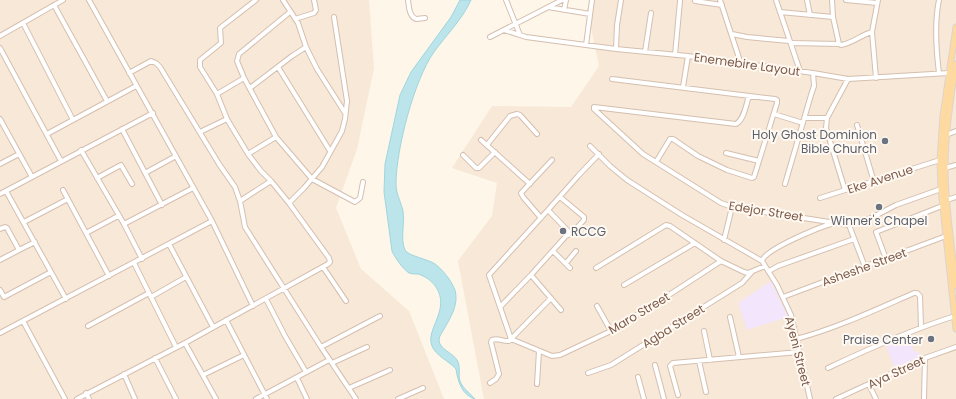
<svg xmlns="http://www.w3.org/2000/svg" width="956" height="399" viewBox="0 0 956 399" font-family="Poppins,sans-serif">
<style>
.residential{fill:#f7e8d7}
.education{fill:#f3e5fb}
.water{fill:#bbe5eb;stroke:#a0d5de}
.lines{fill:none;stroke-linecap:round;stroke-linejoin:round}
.minor-casing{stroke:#d5bfb0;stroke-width:6}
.major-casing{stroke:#ddd4d0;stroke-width:7}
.minor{stroke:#fff;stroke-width:4}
.major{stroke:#ffdaa0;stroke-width:5}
.worship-dot{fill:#6b7280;stroke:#fff9f2;stroke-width:1.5}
.labels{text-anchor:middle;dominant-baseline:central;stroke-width:4;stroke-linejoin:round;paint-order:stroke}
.street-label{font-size:12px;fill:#7c5a49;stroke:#fff9f2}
.worship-label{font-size:12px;fill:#5b616d;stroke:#fff9f2;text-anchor:end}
</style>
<rect width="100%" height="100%" fill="#fef6e9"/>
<path class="residential" d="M0,0H369L374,68L357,149L336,208L361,269L409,311L444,399H0Z
M592,0H956V399H484L458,261L492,216L497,183L452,168L492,106L571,107L599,66L587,9Z"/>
<path class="education" d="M771,281L788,317L747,330L738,303Z
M910,335L914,352L918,351L921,357L895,369L885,344L900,337Z"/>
<path class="water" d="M460,0H471C462,20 447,34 434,52C414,80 396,150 396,184C396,194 401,202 403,211C405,222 400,240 405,250C408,256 428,259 435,264C443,270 451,280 455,290C459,304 451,317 444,329C442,333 439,336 439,340C439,349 453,353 457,360C461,366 458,374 460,381C463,389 470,393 475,399C462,395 458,382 456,369C449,361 436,356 432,346C425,329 451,310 436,287C432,281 425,276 418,274C416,274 412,274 409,273C403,269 395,258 392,251L384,192L385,164L400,95L411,72L451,17Z"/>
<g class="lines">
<g class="minor-casing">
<path id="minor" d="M89,0L212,221L253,306
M256,0L220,28L221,43L200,60V67L217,94L227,119L248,154L261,171L271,181L289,203
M283,0L298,23L306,47L317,69L345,113
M408,0C409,7 409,16 416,19L425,18
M506,0L520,35
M720,0L741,64
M776,0L800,71
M807,0L810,15
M832,0L833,17L839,44
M846,0L877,3
M939,0C934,24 936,49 939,73
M695,1L722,5
M54,5L107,101
M548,7L590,14
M564,10L566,0
M290,12L239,54L237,61L244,78L276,137L312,179L355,202L360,198L363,182
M780,12L833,17
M295,19L314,13L316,10L314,0
M23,23L73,120
M504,30L526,37L616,49L688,56L813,73L848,79L949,73
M732,34L747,37L789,41
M0,36L63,0
M490,37L562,0
M792,43L839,44L841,45C853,43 861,35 872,32
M586,45L592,0
M0,48L61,161
M616,49L617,25L621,0
M645,52L651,13
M675,55L680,1
M278,67L330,151
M129,73L151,61L156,63L160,67L219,164L235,187L240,201L245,227L321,347L356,399
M876,78L872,32L878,0
M612,79L775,99L777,100V103L754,177L752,178L727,170L698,156L673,139H670L656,162
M683,87L688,56
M250,88L292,56L306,47
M217,94L244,78
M594,107V109L643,154L721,203L732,207L849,225L871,218L896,205L941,189
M594,107L736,124C744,120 746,105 749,96
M774,114L803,123
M805,118H827
M0,119L32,177
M857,125L874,182
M122,129L162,205
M200,132L227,119
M47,134L136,86
M946,135L956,131
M481,140L530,184
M487,145L510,116L517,114L520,115L537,134
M590,146L610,166L627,180L682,215L762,261L777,285L791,315L810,399
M81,150L124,224L142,259
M726,153L759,161
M248,154L276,137
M599,154L578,176L548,210L489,275L511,339L552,356L560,355L611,331L672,293L721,261
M463,155L476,168H479L495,152
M0,164L19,154
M945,168L956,165
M145,173L176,156
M97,178L121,165L132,184
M785,184L811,95L814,86L813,73
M63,190L109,276
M845,190L826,128L827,118L848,79
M6,191L66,299
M0,194L153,113
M560,197L584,217V220L571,234L566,236L531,275L561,310
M820,198L940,160
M947,200L956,197
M240,201L271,181
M548,210L571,234
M541,218L523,197L521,193L552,160
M24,222L68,199
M124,224L193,188
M849,225L865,267
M0,229L5,227L7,228L19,250L0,260
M86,233L118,216
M724,240L732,207
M169,244L213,327
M17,251L35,242
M553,251L570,268
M886,259L876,232L942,206
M762,261C765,249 820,227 834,223
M134,263L176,347
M566,263L576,251
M323,267L346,301
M596,268L666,225L670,226L721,261L744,272L748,273L765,266
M769,271L778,266L854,239
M624,285L695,243
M0,290L4,297L51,272
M151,297L186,277
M783,297L946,236
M266,299L285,336L306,372
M597,306L611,331
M500,307L531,275
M730,317L739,357
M226,320L267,399
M23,321L65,399
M88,326L149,293
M704,331L710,360
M0,333L212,221
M796,339C837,328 875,310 914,293H917L920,296L921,327
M185,343L216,399
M321,347L380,316
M155,358L176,399
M699,361L706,392
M332,363L367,347
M655,365L664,399
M828,368C870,348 911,330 955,316
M588,373L611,365L619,360L742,283L751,273
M124,374L135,399
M203,375L244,355
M638,377L644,399
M297,378L307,399
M490,383L496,379L499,374L491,342L492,340C498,337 503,342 509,341L551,298
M537,384L539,351
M869,385L876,399
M349,388L390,370
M86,393L89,399
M678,395L670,366L673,363L799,352
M77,399L185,343L328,264L330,262L329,258L289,203L304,188L322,167L342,131L345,119L347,101L334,17
M256,399L329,360
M398,399L423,388
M836,399L925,358L956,347
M924,399L925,358"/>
</g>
<g class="major-casing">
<path id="major" d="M956,27L943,116L940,160L941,189L956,329
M956,64C950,99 945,133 945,168C945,207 952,247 956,286"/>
</g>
<use href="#minor" class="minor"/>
<use href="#major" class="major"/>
</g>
<g class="worship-dot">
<circle cx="885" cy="141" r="4"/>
<circle cx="879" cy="207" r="4"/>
<circle cx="563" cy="231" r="4"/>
<circle cx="931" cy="339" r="4"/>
</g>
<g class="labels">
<g class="street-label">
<text transform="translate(747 64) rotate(8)">Enemebire Layout</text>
<text transform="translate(880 179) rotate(-18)">Eke Avenue</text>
<text transform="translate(766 211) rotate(9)">Edejor Street</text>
<text transform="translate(864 267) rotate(-20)">Asheshe Street</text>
<text transform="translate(639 313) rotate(-31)">Maro Street</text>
<text transform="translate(673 326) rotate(-32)">Agba Street</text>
<text transform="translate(798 351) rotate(76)">Ayeni Street</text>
<text transform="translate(896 372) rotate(-25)">Aya Street</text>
</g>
<g class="worship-label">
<text x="877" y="134">Holy Ghost Dominion<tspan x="877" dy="14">Bible Church</tspan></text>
<text x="879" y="220" text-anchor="middle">Winner's Chapel</text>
<text x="571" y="231" text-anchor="start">RCCG</text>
<text x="923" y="339">Praise Center</text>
</g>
</g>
</svg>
